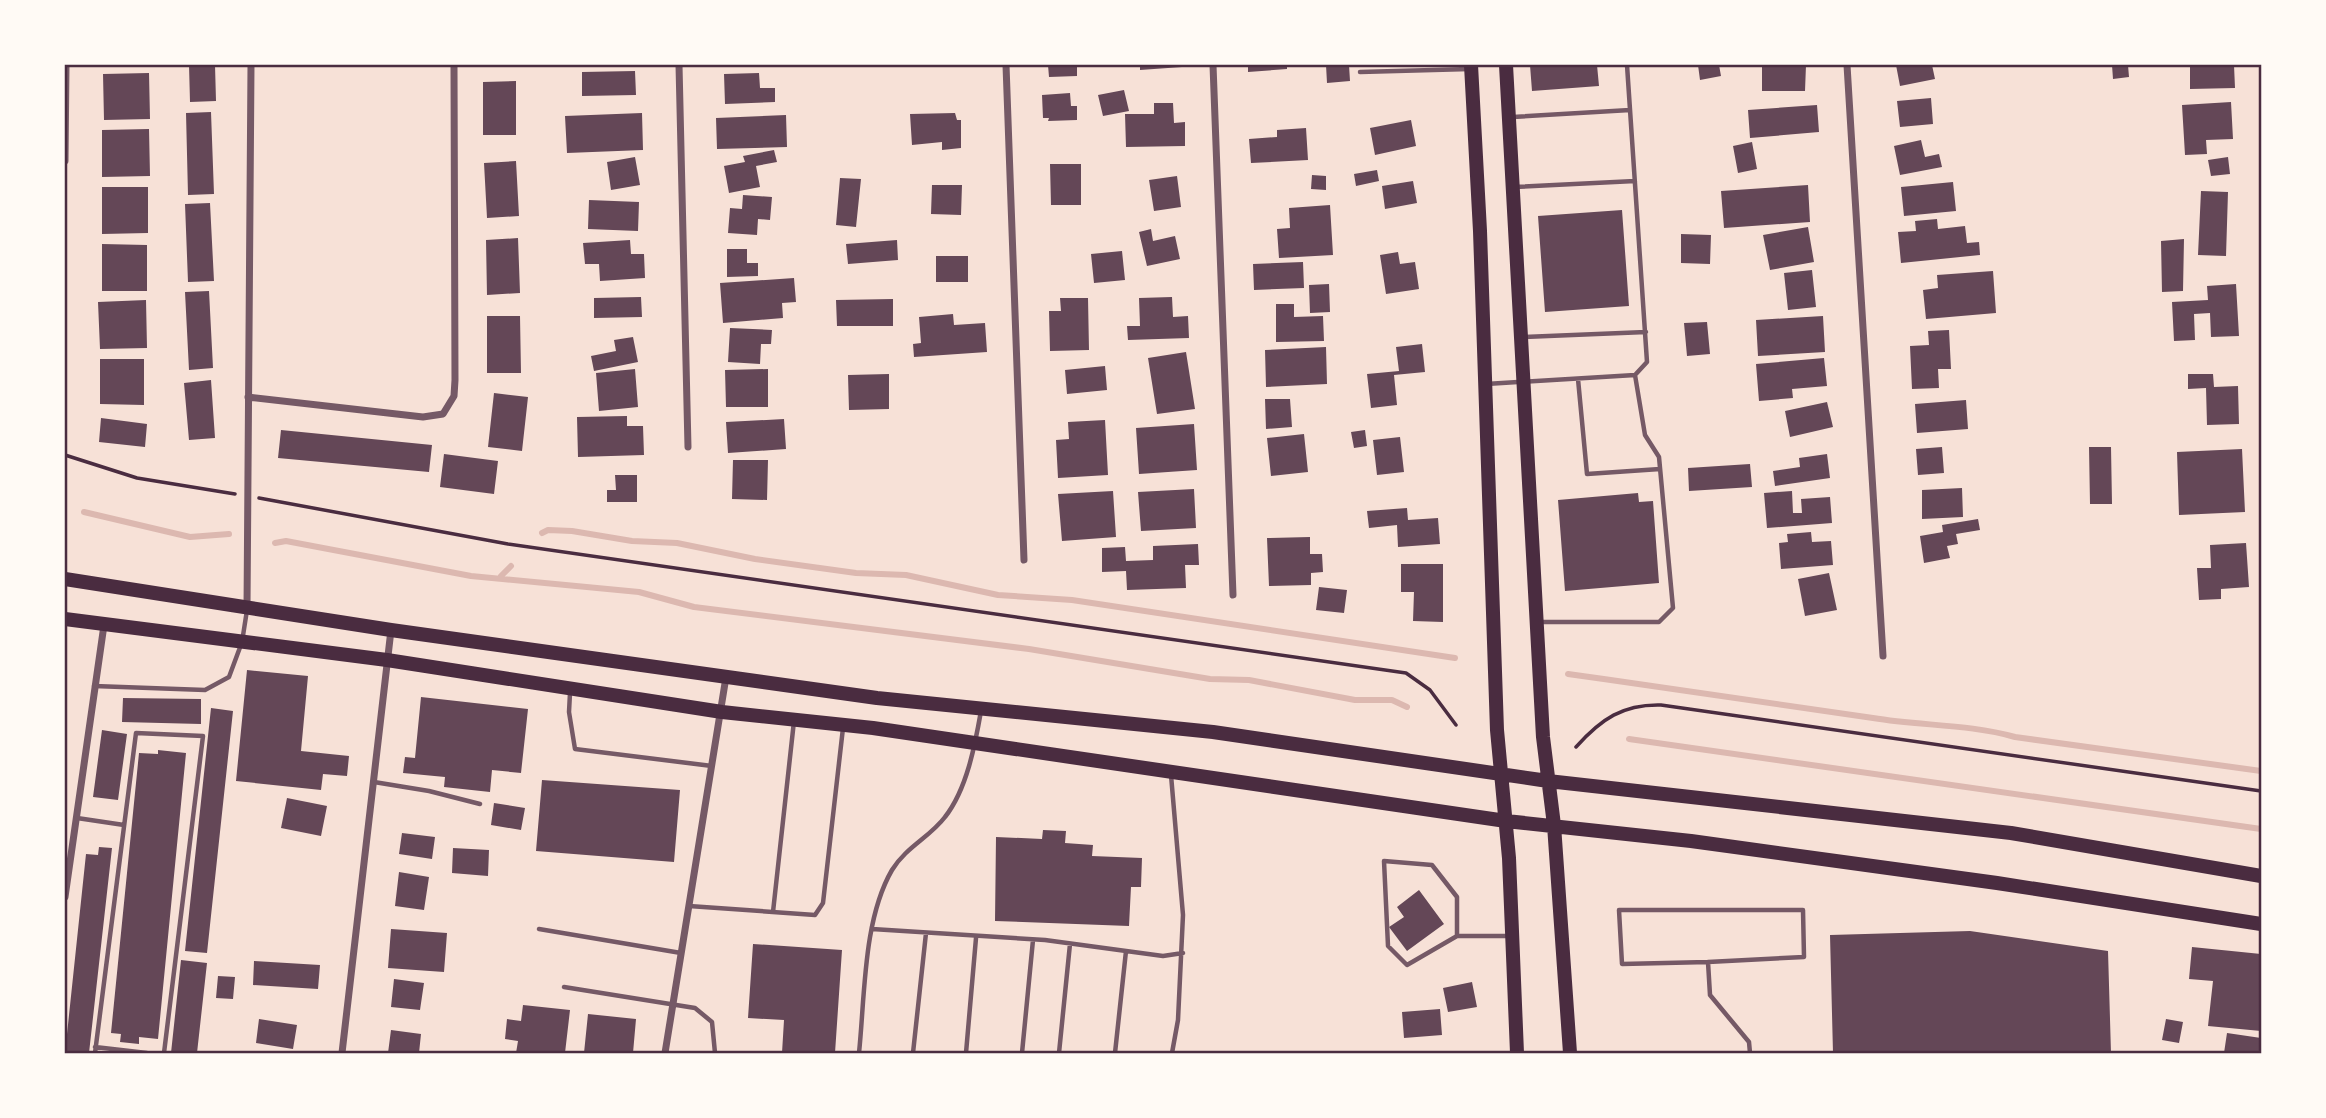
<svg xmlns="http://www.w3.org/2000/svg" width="2326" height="1118" viewBox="0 0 2326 1118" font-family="'Golos Text',sans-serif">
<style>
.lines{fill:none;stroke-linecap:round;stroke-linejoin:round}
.stream{stroke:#dcb8b0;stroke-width:6}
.building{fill:#644757}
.path{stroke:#4a2c40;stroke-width:3.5}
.service{stroke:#755966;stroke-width:4.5}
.minor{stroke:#755966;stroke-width:7}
.primary{stroke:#4a2c40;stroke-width:14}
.neatline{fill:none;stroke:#4a2c40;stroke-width:2.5}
</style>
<rect width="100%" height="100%" fill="#f7e1d7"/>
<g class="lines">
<path class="stream" d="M84,512L190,537L229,534
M542,533L548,530L572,531L632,541L677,543L755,559L856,573L906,575L998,595L1072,600L1455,658
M275,543L286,541L471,576L639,592L694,607L1029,649L1210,679L1249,680L1355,700H1392L1407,707
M501,576L511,566
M1568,674C1670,688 1772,703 1873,718C1921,726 1969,724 2015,737L2261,771
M1629,739L2261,829"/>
</g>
<path class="building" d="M189,65H215L216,101L190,102Z
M1048,65H1077V76L1049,77Z
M1140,65H1182V67L1140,70Z
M1248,65H1287V69L1248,72Z
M1326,65H1349L1350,81L1327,83Z
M1530,65H1597L1599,86L1532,91Z
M1698,65H1719L1721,76L1700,80Z
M1762,65H1806L1805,91H1762Z
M1896,65H1932L1935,79L1900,86Z
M2112,65H2128L2129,77L2113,79Z
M2190,65H2234L2235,88L2190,89Z
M635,71L636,95L582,96V72Z
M149,73L150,119L104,120L103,74Z
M759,73L760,88H775V102L725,104L724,74Z
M516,81V135H483V82Z
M1124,90L1129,111L1103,116L1098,95Z
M1070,93L1071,106H1077V120L1048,121L1049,118H1043L1042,95Z
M1931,98L1933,124L1900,127L1897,101Z
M2231,102L2233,139L2206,140L2207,154L2185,155L2182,105Z
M1154,103H1173L1174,123L1185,122V146L1126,147L1125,114H1154Z
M1817,105L1819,132L1750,138L1748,110Z
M211,112L214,194L188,195L186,113Z
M642,113L643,150L567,153L565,116Z
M955,113L957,120H961V148L942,150V142L912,145L910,114Z
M786,115L787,147L717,149L716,118Z
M1411,120L1416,146L1375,155L1370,128Z
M1306,128L1308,160L1251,163L1249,139L1277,137V130Z
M149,129L150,176L102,177V130Z
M1921,140L1925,157L1939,154L1942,167L1900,175L1894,146Z
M1752,142L1757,169L1738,173L1733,146Z
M774,150L777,162L756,166L760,187L729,193L724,166L745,162L743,156Z
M635,157L640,185L611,190L607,162Z
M2228,157L2230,174L2211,176L2208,160Z
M516,161L519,216L487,218L484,163Z
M1050,164H1081V205H1051Z
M1377,170L1379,181L1356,186L1354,174Z
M1312,175L1326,176V190L1311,189Z
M1177,176L1181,207L1154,211L1149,180Z
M840,178L861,179L856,227L836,225Z
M1413,181L1417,203L1385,209L1382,186Z
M1953,182L1956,211L1904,216L1901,187Z
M932,185H962L961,215L931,214Z
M1808,185L1810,222L1724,228L1721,191Z
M102,187H148V233L102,234Z
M2201,191L2228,192L2226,256L2198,255Z
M743,195L772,197L770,220L758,219L757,235L728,233L730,208L742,209Z
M589,200L639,202L638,231L588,229Z
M210,203L214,281L188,282L185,204Z
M1330,205L1333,255L1279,258L1277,229L1290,228L1289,208Z
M1622,210L1629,306L1545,312L1538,216Z
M1937,219L1938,229L1965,226L1967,243L1979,242L1980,255L1901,263L1898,232L1916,231L1915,221Z
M1808,227L1814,262L1770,270L1763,235Z
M1151,229L1153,241L1175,236L1180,259L1147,266L1139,232Z
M1681,234L1711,235L1710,264L1681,263Z
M518,238L520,293L487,295L486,240Z
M2184,239L2183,291L2162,292L2161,241Z
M630,240L631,254H644L645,278L600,281L599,264H585L583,243Z
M897,240L898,260L848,264L846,244Z
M102,244L147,245V291H102Z
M727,249H747V263H758V276L727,277Z
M1122,251L1125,280L1094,283L1091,254Z
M1398,252L1400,264L1415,262L1419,289L1386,294L1380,255Z
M936,256H968V282H936Z
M1303,262L1304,288L1254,290L1253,264Z
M1812,270L1816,307L1788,310L1784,273Z
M1993,271L1996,313L1926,319L1923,290L1938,288L1937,275Z
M794,278L796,302L782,303L783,318L723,323L720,283Z
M1329,284L1330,312L1310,313L1309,285Z
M2236,284L2239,336L2211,337L2210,313L2194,314L2195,340L2174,341L2172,302L2208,300L2207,286Z
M209,291L213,368L189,370L185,292Z
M641,297L642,317L594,318V298Z
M1172,297L1173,317L1188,316L1189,338L1128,340L1127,326H1140L1139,298Z
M1060,298H1088L1089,350L1050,351L1049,311H1061Z
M893,299V326H837L836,300Z
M146,300L147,348L100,349L98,302Z
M1276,304H1294V317L1323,316L1324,341L1276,342Z
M953,314L954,325L985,323L987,352L914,357L913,344L921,343L919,317Z
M487,316H520L521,373H487Z
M1823,316L1825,352L1758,356L1756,320Z
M1707,322L1710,354L1687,356L1684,323Z
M730,328L772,330L771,344H761L760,364L728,362Z
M1949,330L1951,369H1938L1939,388L1912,389L1910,346L1929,345L1928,331Z
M633,337L638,362L594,371L591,356L616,351L614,340Z
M1422,344L1425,372L1394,375L1397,405L1371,408L1367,374L1399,371L1396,347Z
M1326,347L1327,384L1266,387L1265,350Z
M1186,352L1195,409L1157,414L1148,358Z
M1824,358L1827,386L1792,389L1793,398L1759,401L1756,364Z
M100,359H144V405L100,404Z
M1105,366L1107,390L1067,394L1065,370Z
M635,369L638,407L599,411L596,373Z
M768,369V407H726L725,370Z
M889,374V409L849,410L848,375Z
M2188,374H2213L2214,387L2238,386L2239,424L2207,425L2206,388L2188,389Z
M211,380L215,438L189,440L184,383Z
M494,393L528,397L522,451L488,447Z
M1265,399H1290L1292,427L1266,429Z
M1966,400L1968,429L1917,433L1915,404Z
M1827,402L1833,427L1790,437L1785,411Z
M627,416V426H643L644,455L578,457L577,417Z
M101,418L147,424L145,447L99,442Z
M784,419L786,449L728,453L726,422Z
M1105,420L1108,475L1058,478L1056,440L1069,439L1068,422Z
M1194,424L1197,470L1139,474L1136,428Z
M281,430L432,445L429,472L278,458Z
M1365,430L1367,446L1354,448L1351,432Z
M1304,434L1308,472L1271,476L1267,438Z
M1400,437L1404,472L1377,475L1373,440Z
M1942,447L1944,473L1918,475L1916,449Z
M2089,447H2111L2112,504H2090Z
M2242,449L2245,512L2179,515L2177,452Z
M444,454L498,461L494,494L440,487Z
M1827,454L1830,478L1775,486L1773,471L1800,467L1799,458Z
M733,460H768L767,500L732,499Z
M1750,464L1752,487L1689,491L1688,468Z
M615,475H637V502H607V490H616Z
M1962,488L1963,517L1922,519V490Z
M1194,489L1196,528L1141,531L1138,492Z
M1113,491L1116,537L1062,541L1058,494Z
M1792,491L1793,513H1802L1801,499L1830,497L1832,523L1767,528L1764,493Z
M1638,493L1639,502L1653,501L1659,583L1565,591L1558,500Z
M1407,508L1408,520L1438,518L1440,544L1398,547L1397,525L1369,528L1367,511Z
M1978,519L1980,530L1956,534L1958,544L1947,546L1950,558L1924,563L1920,536L1943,532L1942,525Z
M1811,532L1812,542L1831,541L1833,565L1781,569L1779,543L1788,542L1787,534Z
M1310,537V554H1322L1323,572L1311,573V585L1269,586L1267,538Z
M2246,543L2249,587L2221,589V599L2199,600L2197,568H2211L2210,545Z
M1198,544L1199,565H1185L1186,588L1127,590L1126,571L1102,572V548L1125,547L1126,561L1153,560V546Z
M1401,564H1443V622L1413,621L1414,592H1401Z
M1829,573L1837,610L1805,616L1798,579Z
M1319,587L1347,590L1344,613L1316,610Z
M247,670L308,676L301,751L349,756L347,776L323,774L321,790L236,781Z
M421,697L528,709L521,773L492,770L490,792L444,787L445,777L403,773L405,757L415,758Z
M123,698L201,699V724L122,722Z
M211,708L233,711L207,953L185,951Z
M102,730L127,734L118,800L93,797Z
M158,750L186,753L158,1039L139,1037V1044L120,1042L121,1034L111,1033L139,753L158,754Z
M542,780L680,790L674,862L536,851Z
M287,798L327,806L321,836L281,828Z
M494,803L525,808L521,830L491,825Z
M1043,830L1066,831L1065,843L1093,845L1092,856L1142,858L1141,887H1131L1129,926L995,921L996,837L1042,839Z
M402,833L435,837L432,859L399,854Z
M99,847L112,848L89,1053H65L86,854L98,855Z
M453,848L489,850L488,876L452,873Z
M399,872L429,877L424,910L395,906Z
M1419,890L1444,924L1407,951L1389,927L1404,917L1397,907Z
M391,929L447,933L444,972L388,968Z
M1970,931L2108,951L2111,1053H1833L1830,935Z
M753,944L842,950L835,1053H782L784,1020L748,1018Z
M2192,947L2261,954V1031L2208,1026L2213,981L2189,979Z
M181,960L207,963L197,1053H171Z
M254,961L320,965L318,989L253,985Z
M218,976L235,977L233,999L216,998Z
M394,979L424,983L420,1010L391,1007Z
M1472,982L1477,1007L1448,1012L1443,988Z
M523,1005L570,1010L565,1053H516L518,1041L505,1039L507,1019L521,1021Z
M1440,1009L1442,1035L1404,1038L1402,1012Z
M588,1014L636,1019L633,1053H584Z
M259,1019L297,1025L293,1049L256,1043Z
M2166,1019L2183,1022L2179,1043L2162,1040Z
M391,1030L421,1034L419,1053H388Z
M2227,1033L2261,1038V1053H2224Z"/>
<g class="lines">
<path class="path" d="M65,455L137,478L235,494
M259,498L508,544L1406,673L1430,690L1456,725
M1576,747C1601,719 1623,704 1661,705L2261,791"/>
<path class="service" d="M1360,72L1470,69
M1513,117L1630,110
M1514,187L1635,181
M1524,337L1646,332
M1578,379L1587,474L1660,469
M1486,384L1635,375L1647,362L1627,65
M1540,622H1659L1673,608L1659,457L1645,435L1635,375
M94,686L205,690L229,677L242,642L247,610
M570,693L569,712L575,749L712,766
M1171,775L1183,915L1178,1020L1172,1053
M374,782L429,791L480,804
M77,818L124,825
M689,906L815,915L823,903L843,728
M773,912L794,721
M539,929L681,953
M872,929L1045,940L1163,956L1183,953
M1457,936L1407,965L1388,946L1384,861L1432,865L1457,897V936H1508
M1708,962L1622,964L1619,910H1803L1804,957L1708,962L1710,995L1749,1042L1750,1053
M564,987L695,1008L712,1022L715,1053
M95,1047L147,1053
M95,1053L136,733L203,736L164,1053
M859,1053C865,996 863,920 892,870C906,847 930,837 945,817C967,789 975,745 981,711
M913,1053L926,933
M966,1053L976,938
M1022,1053L1033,940
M1059,1053L1070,944
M1115,1053L1126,951"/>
<path class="minor" d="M679,65L688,447
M1006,65L1024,560
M1213,65L1233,595
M1847,65L1883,656
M65,161L66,65
M248,397L423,417L443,414L454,396L455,380L454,65
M247,608L251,65
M65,897L104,625
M342,1053L391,630
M665,1053L726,677"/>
<path class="primary" d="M1471,65L1480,231L1497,730L1509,858L1517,1053
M1506,65L1543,737L1554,825L1570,1053
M65,579L391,630L877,698L1213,732L1548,781L2011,833L2261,876
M65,619L387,660L722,712L873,728L1506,821L1691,841L1997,883L2261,924"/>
</g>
<rect width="2326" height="1118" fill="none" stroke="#fffaf5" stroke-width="133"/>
<rect x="66" y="66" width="2194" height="986" class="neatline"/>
</svg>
